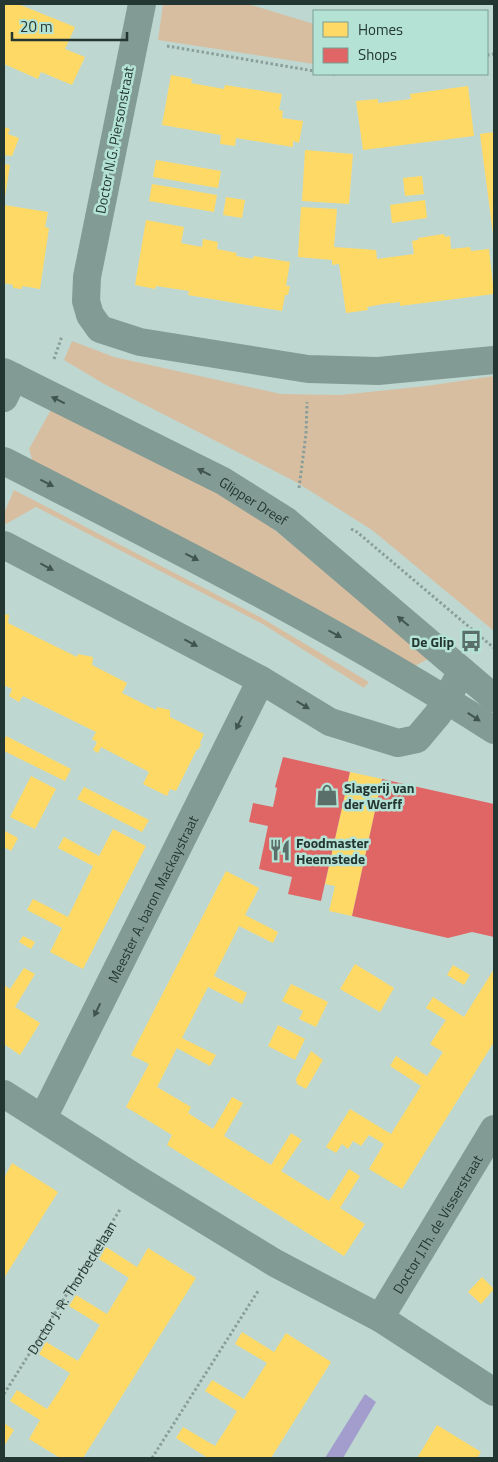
<svg xmlns="http://www.w3.org/2000/svg" width="498" height="1462" viewBox="0 0 498 1462" font-family="'Titillium Web',sans-serif">
<style>
.green{fill:#d8bea1}
.water{fill:#a29dcd}
.homes{fill:#ffd966}
.shops{fill:#e06666}
.lines{fill:none;stroke-linecap:round;stroke-linejoin:round}
.path{stroke:#899e9a;stroke-width:3;stroke-dasharray:2.5 2.5;stroke-linecap:butt}
.street{stroke:#829c95;stroke-width:28}
.secondary{stroke:#829c95;stroke-width:28}
.oneway{fill:#40554f}
.labels{text-anchor:middle;dominant-baseline:central;stroke-width:5;stroke-linejoin:round;paint-order:stroke}
.street-label{font-size:14px;fill:#243631;stroke:#b4e3d5}
.poi-label{font-size:14px;font-weight:bold;fill:#243631;stroke:#b4e3d5;text-anchor:start}
</style>
<rect width="100%" height="100%" fill="#bed8d1"/>
<path class="green" d="M163,4H248L314,24V64L158,40Z
M72,341L114,357L281,394L340,395L426,386L494,376V631L372,530L296,482L104,384L64,360Z
M52,408L130,444L254,513L430,658L415,666L33,462L29,449Z
M14,490L260,617L369,682L364,688L261,623L36,507L6,524L4,523V513Z"/>
<path class="water" d="M365,1394L376,1402L343,1458H325Z"/>
<path class="homes" d="M4,4H18L75,27L65,49L85,57L72,85L41,72L38,79L4,64Z
M171,75L192,79L191,83L224,89L225,85L282,94L279,110L283,111L282,118L303,121L299,143L293,141V147L236,138L235,146L220,144L221,135L162,125Z
M468,86L474,136L363,150L356,101L378,99V103L411,99L410,94Z
M4,127L10,129L8,134L19,138L12,156L4,155Z
M494,132V234H493L480,134Z
M305,150L353,154L349,204L302,201Z
M156,160L221,171L218,188L153,177Z
M4,164L10,165L5,197H4Z
M422,176L424,194L405,196L403,178Z
M152,184L217,195L214,212L149,201Z
M226,197L245,200L242,218L223,215Z
M425,200L427,218L392,223L390,205Z
M4,205L48,212L45,227L49,228L40,289L22,286V289L13,288V285L4,283Z
M301,207L337,209L334,247L376,250L377,259L414,254L412,241L418,240V238L444,234L445,237L450,236L451,249L470,247L471,251L489,249L494,294L400,306V302L383,304L367,307L368,310L346,313L339,264L332,265V260L298,257Z
M146,220L184,227L181,243L202,247L203,239L218,242L217,249L237,253L236,256L253,259L254,256L290,262L286,286H290L288,295H285L282,311L188,295L189,291L156,286L155,289L135,285Z
M4,614L9,615L8,623L77,657L78,654L93,657L92,665L127,683L122,693L156,710L157,707L170,710V717L204,734L200,743L201,745L198,750L197,749L176,791L170,789L167,796L143,784L149,772L101,747L98,753L93,750L97,742L92,739L96,732L23,696L19,702L9,696L12,689L4,685Z
M6,736L71,769L65,781L4,751V741Z
M350,772L382,779L352,916L329,911L335,886L325,884Z
M31,776L56,789L35,829L10,817Z
M84,787L149,820L142,832L77,799Z
M113,829L146,846L83,969L50,952L62,928L27,910L33,899L68,917L93,866L58,848L64,837L99,856Z
M5,831L18,838L11,851L4,847V834Z
M226,871L259,888L245,915L278,932L273,943L239,926L214,976L247,993L242,1004L208,987L182,1038L216,1055L210,1066L177,1048L157,1087L191,1107L188,1113L213,1129L232,1097L243,1103L224,1136L271,1165L291,1133L302,1140L281,1171L329,1201L349,1169L360,1176L340,1208L365,1224L344,1256L167,1145L172,1135L126,1107L149,1064L131,1055Z
M23,936L35,942L31,949L19,942Z
M355,964L394,988L380,1012L340,989Z
M453,965L470,975L464,985L447,975Z
M24,968L35,974L15,1007L40,1023L20,1055L4,1044V985L10,989Z
M494,969V1042L402,1189L369,1169L384,1144L369,1135L361,1146L353,1141L348,1149L342,1144L336,1153L326,1147L350,1109L391,1134L421,1086L390,1066L396,1056L427,1076L443,1052L430,1044L446,1020L426,1008L433,997L464,1017Z
M291,984L328,1002L316,1027L299,1019L303,1011L282,1001Z
M278,1025L305,1039L295,1060L268,1046Z
M311,1051L323,1060L306,1089L297,1084L296,1079Z
M12,1163L58,1192L4,1278V1178Z
M106,1247L137,1267L148,1248L196,1278L83,1458H60L29,1439L40,1420L10,1401L17,1390L47,1409L59,1391L70,1373L39,1354L46,1342L78,1361L100,1325L69,1306L76,1295L107,1314L129,1278L99,1259Z
M482,1277L494,1289L481,1304L468,1292Z
M242,1332L274,1352L286,1333L331,1362L271,1458H208L176,1438L183,1427L215,1446L226,1429L237,1411L205,1391L212,1380L244,1399L267,1363L235,1344Z
M4,1423L14,1430L4,1446Z
M437,1425L481,1452L477,1458H417Z"/>
<path class="shops" d="M283,757L350,772L321,901L288,894L292,877L259,869L268,826L249,822L253,803L273,807L277,788L275,787Z
M382,779L494,804V937L472,932L448,938L352,916Z"/>
<g class="lines">
<g class="path">
<path d="M167,46L314,71"/>
<path d="M487,55L494,54"/>
<path d="M333,74H335"/>
<path d="M54,359L62,336"/>
<path d="M299,488L306,434L307,402"/>
<path d="M351,529L357,532L494,648"/>
<path id="s1" d="M4,1394L121,1208"/>
<path d="M152,1458L258,1291"/>
</g>
<g class="street">
<path d="M142,4L87,277L86,301L90,315L100,329L140,342L308,369L378,371L494,360"/>
<path d="M4,398L14,377"/>
<path d="M4,545L261,680L330,722L398,743L417,739L438,714L462,671"/>
<path d="M4,1094L139,1180L275,1263L380,1318L494,1392"/>
<path id="s2" d="M43,1118L261,680"/>
<path id="s3" d="M380,1318L494,1129"/>
</g>
<g class="secondary">
<path id="s4" d="M4,372L223,481L285,520L494,698"/>
<path d="M4,461C170,546 337,629 494,730"/>
</g>
</g>
<defs><path id="oneway-solid" d="M-6-.8H1V-3.2L6.5 0L1 3.2V.8H-6Z" transform="scale(1.25)"/></defs>
<g class="oneway">
<use href="#oneway-solid" transform="translate(58 400) rotate(-154)"/>
<use href="#oneway-solid" transform="translate(204 472) rotate(-153)"/>
<use href="#oneway-solid" transform="translate(47 483) rotate(27)"/>
<use href="#oneway-solid" transform="translate(192 557) rotate(27)"/>
<use href="#oneway-solid" transform="translate(47 567) rotate(28)"/>
<use href="#oneway-solid" transform="translate(403 621) rotate(-140)"/>
<use href="#oneway-solid" transform="translate(335 634) rotate(29)"/>
<use href="#oneway-solid" transform="translate(191 643) rotate(28)"/>
<use href="#oneway-solid" transform="translate(303 705) rotate(31)"/>
<use href="#oneway-solid" transform="translate(474 717) rotate(33)"/>
<use href="#oneway-solid" transform="translate(239 723) rotate(116)"/>
<use href="#oneway-solid" transform="translate(97 1010) rotate(116)"/>
</g>
<defs>
<g id="bus-bare" transform="scale(1.725)"><path d="M-5-6H5V4H4V6H2V4H-2V6H-4V4H-5ZM-3.5-4V0h7V-4ZM-3.5 1.2v1.5H-2V1.2ZM2 1.2v1.5H3.5V1.2Z" fill="#5a6f69" stroke="#b4e3d5" stroke-width="2.5" paint-order="stroke"/></g>
<g id="shop-bare" transform="scale(1.725)"><path d="M-5-2.5h2.3a2.7 3.5 0 0 1 5.4 0H5L5.5 6h-11ZM-1.5-2.5h3a1.5 2.3 0 0 0-3 0Z" fill="#5a6f69" stroke="#b4e3d5" stroke-width="2.5" paint-order="stroke"/></g>
<g id="restaurant-bare" transform="scale(1.725)"><path d="M-5-6h1v4h1v-4h1v4h1v-4h1v5L-1.5 .5V6h-2V.5L-5-1ZM5-6V6H3V1.5H1.5Q1.5-4 5-6Z" fill="#5a6f69" stroke="#b4e3d5" stroke-width="2.5" paint-order="stroke"/></g>
</defs>
<g fill-rule="evenodd">
<use href="#bus-bare" x="471" y="641"/>
<use href="#shop-bare" x="327" y="795"/>
<use href="#restaurant-bare" x="280" y="850"/>
</g>
<g class="labels">
<g class="street-label">
<text transform="translate(114 140) rotate(-79)">Doctor N.G. Piersonstraat</text>
<text stroke="none"><textPath href="#s4" startOffset="281">Glipper Dreef</textPath></text>
<text stroke="none"><textPath href="#s2" startOffset="245">Meester A. baron Mackaystraat</textPath></text>
<text stroke="none"><textPath href="#s3" startOffset="110">Doctor J.Th. de Visserstraat</textPath></text>
<text stroke="none"><textPath href="#s1" startOffset="126">Doctor J. R. Thorbeckelaan</textPath></text>
</g>
<g class="poi-label">
<text x="454" y="641" text-anchor="end">De Glip</text>
<text x="344" y="787">Slagerij van<tspan x="344" dy="16">der Werff</tspan></text>
<text x="296" y="842">Foodmaster<tspan x="296" dy="16">Heemstede</tspan></text>
</g>
</g>
<rect width="498" height="1462" fill="none" stroke="#243631" stroke-width="10"/>
<rect x="313" y="10" width="175" height="65" fill="#b4e3d5" stroke="#7a9e93"/>
<rect x="323" y="22" width="25" height="15" fill="#ffd966" stroke="#7a9e93"/>
<text x="358" y="35" font-size="15" fill="#243631">Homes</text>
<rect x="323" y="48" width="25" height="15" fill="#e06666" stroke="#7a9e93"/>
<text x="358" y="60" font-size="15" fill="#243631">Shops</text>
<path d="M12 32v8h115v-8" fill="none" stroke="#243631" stroke-width="2.5"/>
<text x="20" y="32" font-size="15" fill="#243631" stroke="#b4e3d5" stroke-width="4" paint-order="stroke">20 m</text>
</svg>
